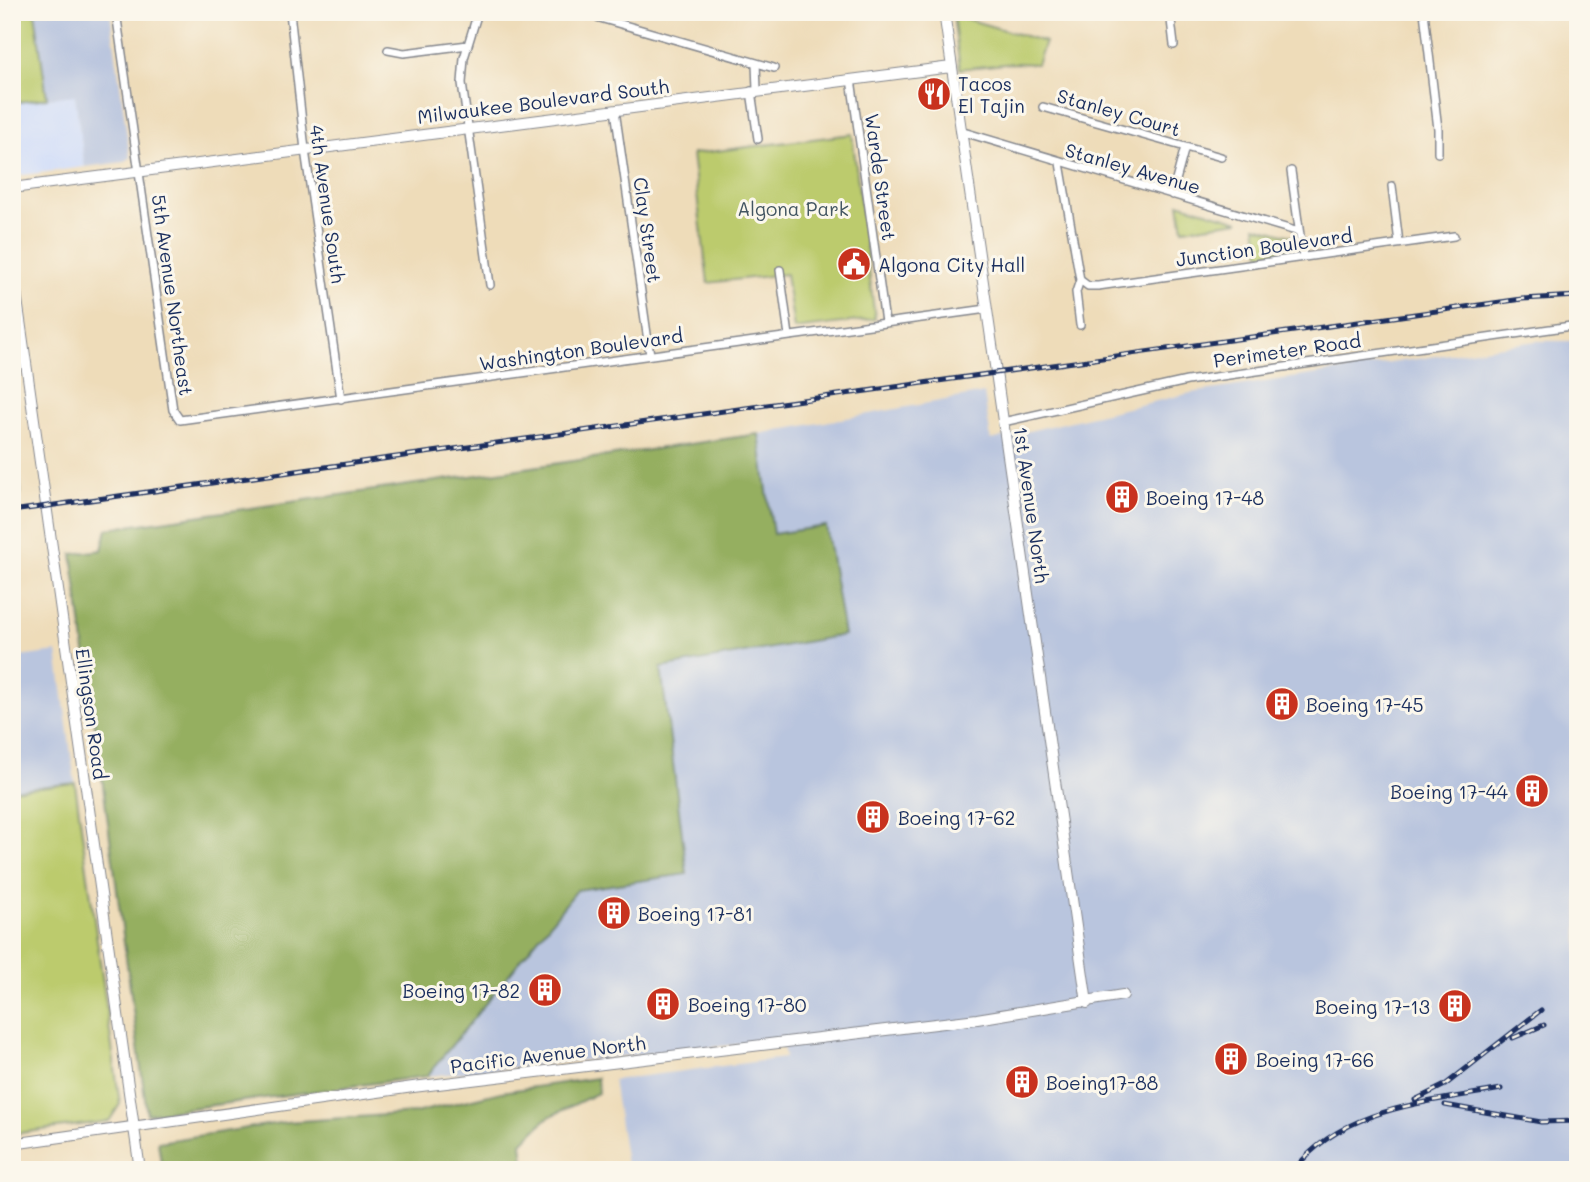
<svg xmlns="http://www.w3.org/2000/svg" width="1590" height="1182" viewBox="0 0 1590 1182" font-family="Mali,sans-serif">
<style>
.built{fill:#cedbfa}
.industrial{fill:#b9c5de}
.green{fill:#bccb6d;stroke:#6c7d66;stroke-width:2}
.forest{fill:#95af60;stroke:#586f5f;stroke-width:2}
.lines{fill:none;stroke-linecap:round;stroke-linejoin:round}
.street-casing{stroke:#84868c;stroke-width:10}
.secondary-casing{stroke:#84868c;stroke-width:12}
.street{stroke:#fff;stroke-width:7}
.secondary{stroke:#fff;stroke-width:10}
.rail-casing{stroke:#1b2f5e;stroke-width:5}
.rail{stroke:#fbf7ec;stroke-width:2.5;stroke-dasharray:8;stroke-linecap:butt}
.labels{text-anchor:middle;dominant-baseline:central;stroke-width:6;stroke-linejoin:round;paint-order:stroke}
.poi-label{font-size:19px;fill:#1b2f5e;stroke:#fbf7ec;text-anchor:start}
.street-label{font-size:19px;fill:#1b2f5e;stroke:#fbf7ec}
.park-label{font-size:19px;fill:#435662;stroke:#fbf7ec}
</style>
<rect width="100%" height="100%" fill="#fbf7ec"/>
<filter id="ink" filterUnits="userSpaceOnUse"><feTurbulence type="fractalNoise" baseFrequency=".0143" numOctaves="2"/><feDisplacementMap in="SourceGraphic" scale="14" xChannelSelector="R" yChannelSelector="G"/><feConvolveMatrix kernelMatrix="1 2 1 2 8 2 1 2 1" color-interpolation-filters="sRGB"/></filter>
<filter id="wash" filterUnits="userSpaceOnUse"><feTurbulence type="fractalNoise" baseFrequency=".00686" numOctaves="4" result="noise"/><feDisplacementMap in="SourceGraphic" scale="28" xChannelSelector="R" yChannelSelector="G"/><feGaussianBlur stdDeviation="1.57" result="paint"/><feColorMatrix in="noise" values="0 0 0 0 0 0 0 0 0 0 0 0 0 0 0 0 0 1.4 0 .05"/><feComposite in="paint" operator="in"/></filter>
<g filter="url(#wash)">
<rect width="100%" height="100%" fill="#eedcb9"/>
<path class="built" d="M75,94L85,167L23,175L13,172L12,103Z"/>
<path class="industrial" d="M35,12H110L130,158L124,162L85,167L75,95L47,98Z
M1536,341H1578V1170H627L613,1080L785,1058L782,1040L427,1076L577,890L687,874L661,668L844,635L826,526L773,534L759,434L984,393L991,440L1191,393Z
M57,652L75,783L12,790V658Z"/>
<path class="green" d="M12,12H35L47,98L12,103Z
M953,15L1045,42L1037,64L1014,63L960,69Z
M852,134L875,319L794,329L786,274L708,283L692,154Z
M1179,203L1239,221L1183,229Z
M1256,226L1291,236L1294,249L1260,254Z
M12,423L21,493L12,494Z
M75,783L120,1104L109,1121L12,1134V790Z"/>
<path class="forest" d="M759,434L773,534L826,526L844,635L661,668L687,874L577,890L427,1076L147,1114L72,554L102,550L107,529Z
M597,1078L598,1093L547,1118L522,1143L525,1170H162L158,1142L286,1122L415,1113L501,1092Z"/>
</g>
<g filter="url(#ink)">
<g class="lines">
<g class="street-casing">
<path id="street" d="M116,12L173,410L180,420L987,309
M290,12L305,150L341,399
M478,12L464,58L462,83L490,285
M579,12L774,68
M1170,12L1174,45
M1424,12L1438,129V153
M388,50L404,53L468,45
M756,63L757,90
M851,79L885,322
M751,91L758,139
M1043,107L1221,157
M615,110L650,355
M960,131L1299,232
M1060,163L1080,280L1076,292L1080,325
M1291,171L1303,257
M1392,186L1399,243
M1172,195L1185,147
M780,270L789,336
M1080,280L1088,286H1098L1454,236
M1003,422L1187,381L1578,325"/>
</g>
<g class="secondary-casing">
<path id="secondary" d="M944,12L1087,1003
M12,188L951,67
M12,264L140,1170
M12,1144L413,1087L977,1019L1123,995"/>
</g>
<use href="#street" class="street"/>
<use href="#secondary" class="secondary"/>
<g class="rail-casing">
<path id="rail" d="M12,511L1522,299L1578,296
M1513,1038L1544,1025
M1415,1100L1445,1085L1541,1010
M1445,1105L1541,1122L1578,1121
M1294,1170C1344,1106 1427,1103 1501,1089"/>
</g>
<use href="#rail" class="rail"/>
</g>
</g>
<defs>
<g id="restaurant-disc" transform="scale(1.75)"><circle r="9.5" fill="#c8321e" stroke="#fbf7ec"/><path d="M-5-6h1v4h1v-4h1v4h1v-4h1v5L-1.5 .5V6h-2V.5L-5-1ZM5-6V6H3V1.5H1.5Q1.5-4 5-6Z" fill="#fff"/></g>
<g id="civic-disc" transform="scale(1.75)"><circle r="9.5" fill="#c8321e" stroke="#fbf7ec"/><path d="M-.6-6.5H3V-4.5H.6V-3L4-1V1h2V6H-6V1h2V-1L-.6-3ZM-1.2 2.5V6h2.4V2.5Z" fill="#fff"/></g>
<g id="building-disc" transform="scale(1.75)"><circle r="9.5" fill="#c8321e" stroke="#fbf7ec"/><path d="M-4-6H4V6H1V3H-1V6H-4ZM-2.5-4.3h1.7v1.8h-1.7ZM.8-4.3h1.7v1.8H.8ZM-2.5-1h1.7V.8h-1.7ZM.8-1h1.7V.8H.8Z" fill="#fff"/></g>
</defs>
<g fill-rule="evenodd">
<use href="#restaurant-disc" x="934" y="94"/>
<use href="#civic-disc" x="854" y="264"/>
<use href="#building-disc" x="1122" y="497"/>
<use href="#building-disc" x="1282" y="704"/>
<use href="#building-disc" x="1532" y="791"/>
<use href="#building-disc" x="873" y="817"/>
<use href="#building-disc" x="614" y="913"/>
<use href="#building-disc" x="545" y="990"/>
<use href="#building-disc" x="663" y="1004"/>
<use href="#building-disc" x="1455" y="1006"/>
<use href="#building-disc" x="1231" y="1059"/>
<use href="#building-disc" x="1022" y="1082"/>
</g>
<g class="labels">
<g class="poi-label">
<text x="958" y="83">Tacos<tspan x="958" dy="22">El Tajin</tspan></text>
<text x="878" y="264">Algona City Hall</text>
<text x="1146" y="497">Boeing 17-48</text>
<text x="1306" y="704">Boeing 17-45</text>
<text x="1508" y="791" text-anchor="end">Boeing 17-44</text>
<text x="898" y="817">Boeing 17-62</text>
<text x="638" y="913">Boeing 17-81</text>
<text x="520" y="990" text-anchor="end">Boeing 17-82</text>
<text x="688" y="1004">Boeing 17-80</text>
<text x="1430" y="1006" text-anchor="end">Boeing 17-13</text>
<text x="1256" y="1059">Boeing 17-66</text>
<text x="1046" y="1082">Boeing17-88</text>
</g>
<g class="street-label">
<text transform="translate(543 101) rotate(-7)">Milwaukee Boulevard South</text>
<text transform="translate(1119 112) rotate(16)">Stanley Court</text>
<text transform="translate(1133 168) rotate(16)">Stanley Avenue</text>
<text transform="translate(881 177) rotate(82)">Warde Street</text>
<text transform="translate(328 204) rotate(82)">4th Avenue South</text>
<text transform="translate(648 230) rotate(82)">Clay Street</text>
<text transform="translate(1264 247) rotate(-8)">Junction Boulevard</text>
<text transform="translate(173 295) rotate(82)">5th Avenue Northeast</text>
<text transform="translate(581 349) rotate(-8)">Washington Boulevard</text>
<text transform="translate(1287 350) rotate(-8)">Perimeter Road</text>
<text transform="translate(1032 505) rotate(82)">1st Avenue North</text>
<text transform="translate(92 714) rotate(82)">Ellingson Road</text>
<text transform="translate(548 1054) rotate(-7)">Pacific Avenue North</text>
</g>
<g class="park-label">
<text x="793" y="208">Algona Park</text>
</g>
</g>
<rect width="1590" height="1182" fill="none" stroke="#fbf7ec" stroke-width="42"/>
</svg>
